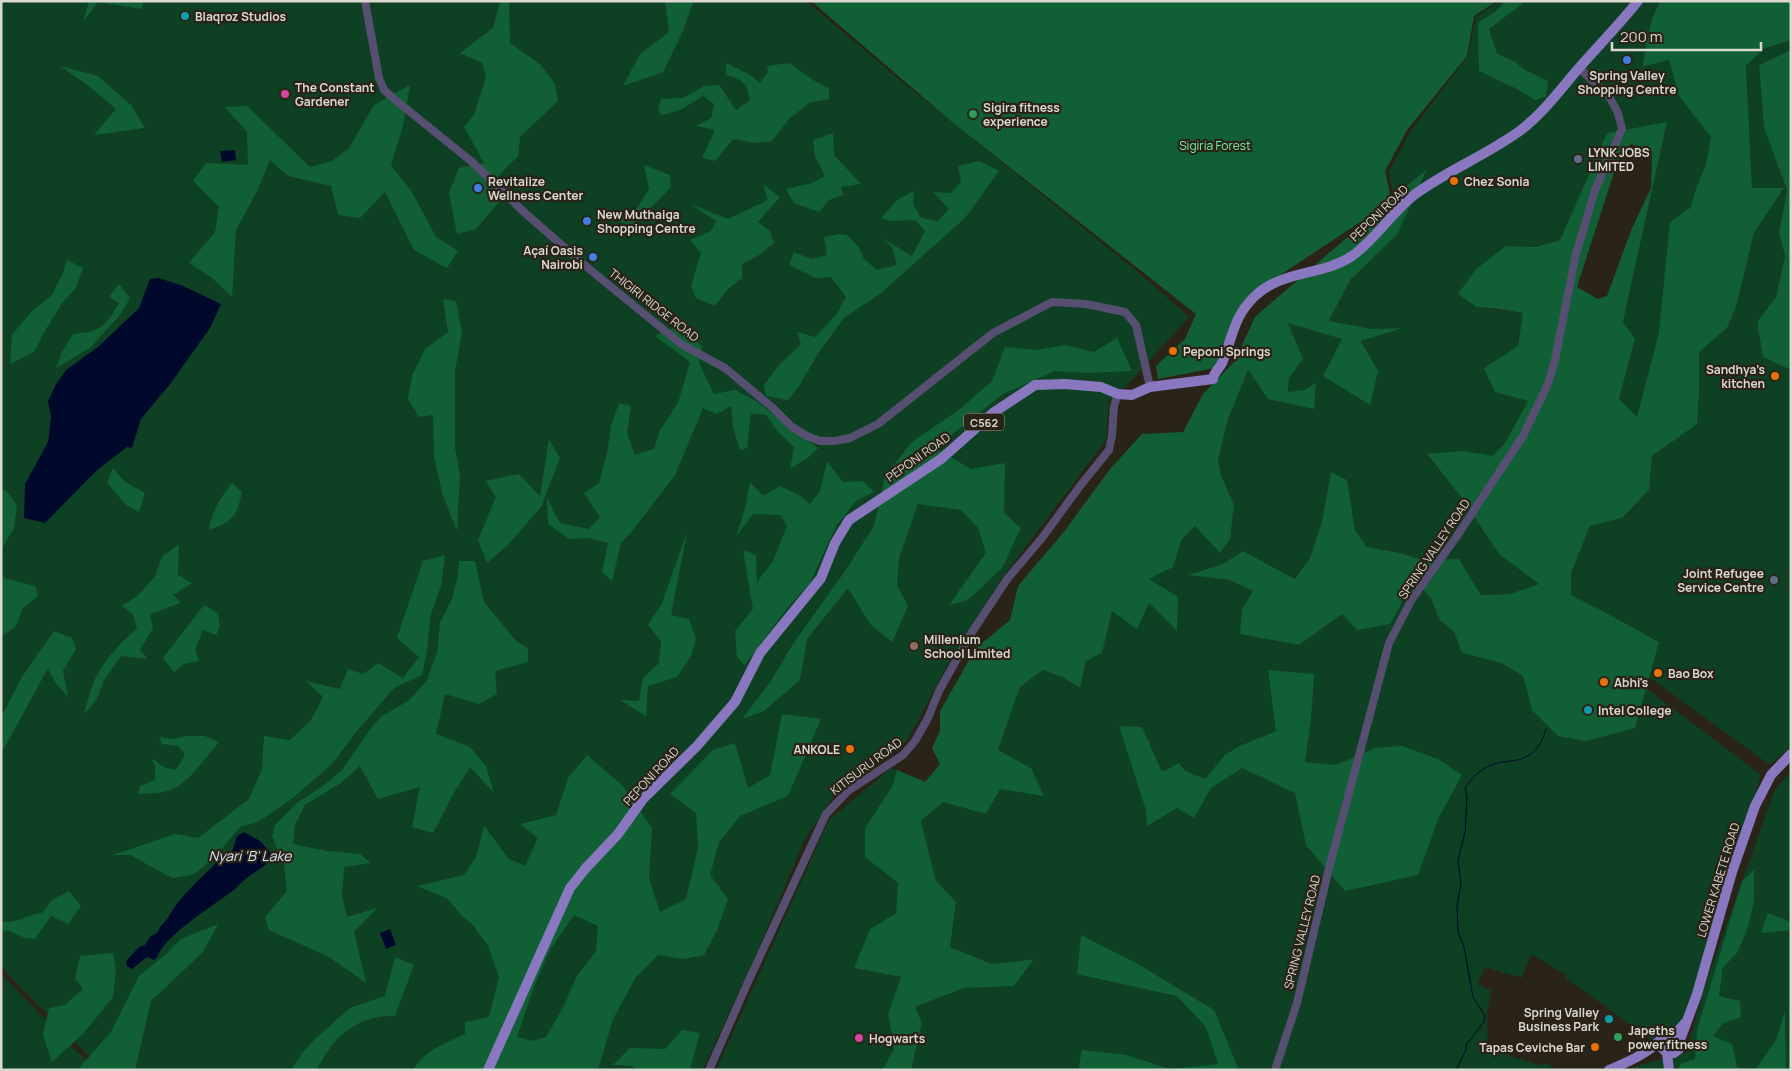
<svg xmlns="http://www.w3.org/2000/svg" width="1792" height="1071" viewBox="0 0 1792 1071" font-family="Manrope,sans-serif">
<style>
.green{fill:#0e4123}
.forest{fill:#115f34;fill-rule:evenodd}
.water{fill:#00092c}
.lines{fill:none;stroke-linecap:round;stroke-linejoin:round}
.stream{stroke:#00092c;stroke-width:1}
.minor{stroke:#574f72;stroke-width:8}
.major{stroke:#8978bf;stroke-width:10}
.culture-dot{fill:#0f9aa8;stroke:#2a2318;stroke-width:2}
.shop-dot{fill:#3f7fe0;stroke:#2a2318;stroke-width:2}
.hotel-dot{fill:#d1479c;stroke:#2a2318;stroke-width:2}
.leisure-dot{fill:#2e9e5b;stroke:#2a2318;stroke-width:2}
.service-dot{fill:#5c6f8a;stroke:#2a2318;stroke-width:2}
.food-dot{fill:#e8710a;stroke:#2a2318;stroke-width:2}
.education-dot{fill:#8d6e63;stroke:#2a2318;stroke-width:2}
.labels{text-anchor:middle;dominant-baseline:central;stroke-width:4.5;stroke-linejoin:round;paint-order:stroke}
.shield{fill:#2a2318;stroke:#a7a199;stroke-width:1}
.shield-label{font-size:11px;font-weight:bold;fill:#dcd7d0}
.poi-label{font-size:12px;font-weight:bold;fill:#dcd7d0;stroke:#2a2318;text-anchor:start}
.park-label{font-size:12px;fill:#7af4a5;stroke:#2a2318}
.street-label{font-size:12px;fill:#dcd7d0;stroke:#2a2318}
.water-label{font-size:14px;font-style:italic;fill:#d8e6fa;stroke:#2a2318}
</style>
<rect width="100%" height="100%" fill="#2a2318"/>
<path class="green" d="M1,1H806L906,85L1144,277L1189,317L1132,380L1109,402L1106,440L1001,580L948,664L907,741L833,797L804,841L761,943L703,1070H103L1,967Z
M1499,1H1660L1652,19L1643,67L1669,60L1679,96L1711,137L1706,164L1697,186L1690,208L1637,418L1619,399L1635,339L1623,323L1667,122L1607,133L1560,240L1536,247L1506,246L1477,307L1524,313L1518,346L1495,392L1529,401L1505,443L1493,457L1463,451L1427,455L1461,497L1499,554L1540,584L1510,594L1481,595L1459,559L1422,560L1400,553L1367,547L1355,530L1347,480L1331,472L1322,522L1310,558L1295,579L1243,551L1223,564L1189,575L1230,580L1253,591L1242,609L1299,645L1342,614L1402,604L1414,581L1431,598L1439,619L1454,632L1462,653L1501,663L1523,676L1532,710L1635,728L1646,688L1761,775L1689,1017L1652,1040L1566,978V975L1531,954L1522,978L1485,967L1478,983L1491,991L1487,1014L1488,1049L1539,1065L1548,1063L1554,1070H911L922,1023L915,1007L964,988L1014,986L1033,959L992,964L950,947L956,902L936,882L921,821L943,801L986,814L1000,788L1031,768L998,750L1020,687L1043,670L1064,678L1080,688L1086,661L1102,653L1112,611L1149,603L1177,630L1148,579L1173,567L1182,539L1195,526L1234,505L1221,475L1218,460L1228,419L1248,370L1268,399L1304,390L1288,393L1289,378L1302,359L1288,322L1342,339L1378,371L1361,340L1400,328L1372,329L1329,322L1350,280L1397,235L1426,170L1393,197L1389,172L1410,132L1468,56L1476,17Z
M1791,40V50L1759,65L1764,128L1787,190L1779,233L1785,256L1776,297L1757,322L1763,356L1791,370V746L1770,765L1649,677L1658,641L1571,595V573L1590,526L1622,518L1649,490L1652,456L1697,423L1699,396V352L1727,328L1736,307L1754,233L1784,189H1752L1746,65L1763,49Z
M891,768L897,770L893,785L865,828L898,883L896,913L870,929L854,968L901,977L888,1014L894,1049L882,1070H716L829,820Z
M1791,772V1070H1630L1637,1066L1687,1052L1703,991L1775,789Z
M1,974L95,1070H1Z"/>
<path class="forest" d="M89,1H143L142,9L98,2L83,22Z
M500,1H509L510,43L540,64L555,84L558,101L520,137L518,156L499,175V202L476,229L457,234L449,193L459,168L484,163L464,127L474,115L486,77L482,63L460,53L493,28Z
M665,1H695L693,3L682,33L663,72L623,86L640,54L669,32Z
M811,1H1497L1474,16L1467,56L1407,130L1385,171L1391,199L1427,169L1397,235L1350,280L1329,321L1372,329L1402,328L1361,341L1378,371L1370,405L1323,376L1342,339L1288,323L1303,359L1289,378L1288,392L1304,390L1316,383L1314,409L1268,399L1248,370L1228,419L1218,460L1221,475L1234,505L1230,539L1220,553L1195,526L1182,539L1173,567L1149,579L1178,597L1177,631L1149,603L1137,629L1112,611L1102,653L1086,661L1080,688L1064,678L1043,670L1020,687L998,750L1031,768L1044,796L1000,789L986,814L943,802L921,821L936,881L956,902L950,947L992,964L1034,959L1014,986L964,988L915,1007L922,1023L911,1070H882L894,1049L888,1014L901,977L854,968L870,929L896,913L898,883L865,857V828L893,785L897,770L925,782L940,764L932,748L940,731V711L976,648L1010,620L1018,586L1063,533L1110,469L1142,434L1183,432L1203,394L1234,362L1255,317L1380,209L1253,293L1223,356L1215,368L1158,379L1156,366L1185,339L1196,314L952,122Z
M1506,1H1526L1489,29L1497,54L1514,61L1525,70L1548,81L1546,97L1535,100L1517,89L1479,71L1478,23L1496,11Z
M1660,1H1791V40L1763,49L1746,66L1752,188H1784L1754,233L1736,307L1727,328L1699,352V396L1697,424L1652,456L1649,490L1622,518L1590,526L1571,573V595L1597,608L1659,642L1635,728L1586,741L1558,736L1532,710L1523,676L1501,663L1462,653L1454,632L1439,619L1431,598L1414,581L1390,624L1357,630L1342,614L1299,645L1240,634L1242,609L1253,591L1230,580L1188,575L1223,564L1243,551L1295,579L1310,558L1322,522L1331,472L1347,480L1355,530L1367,547L1400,553L1422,560L1459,559L1481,595L1510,594L1539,584L1499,554L1461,497L1427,454L1463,451L1493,456L1505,443L1528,401L1495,392L1484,368L1518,346L1523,313L1499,309L1477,307L1458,294L1476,269L1506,246L1536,247L1560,240L1607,133L1667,122L1623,322L1635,339L1619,399L1637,417L1659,332L1670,222L1690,208L1697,186L1706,164L1711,137L1679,96L1669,60L1642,67L1652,19ZM1631,144L1652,151L1651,188L1632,228L1607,296L1598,299L1577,287L1618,160Z
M1791,50V370L1763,357L1757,322L1776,297L1785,256L1779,233L1787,190L1764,128L1759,65Z
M726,63L750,75L760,83L768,72L767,66L789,63L813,80L829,88V99L809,103L789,119L772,141L756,143L733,139L715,161L702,158L715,130L696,126L711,118L714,104L703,96L680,110L662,115L658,110L661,99L683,98L704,86L719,85L736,110L750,100C747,82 743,80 726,75Z
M60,66L98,76L131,105L145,128L94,135L116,109L86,84Z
M410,85L403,126L391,165L412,192L436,237L458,251L447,268L414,250L385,192L360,218L338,215L331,186L288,176L270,160L257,191L236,230L232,297L211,277L189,263L215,232L219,207L193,181L206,163L248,165L247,132L225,107L247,106L310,167L332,161L349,148L374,105Z
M833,133L834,155L861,184L841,187L843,195L829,200L819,212L794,203L786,189L812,183L825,176L815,156L813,140Z
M979,161L999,171L965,218L881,293L844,318L819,352L799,386L788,400L766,396L764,385L779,365L801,344L797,332L815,337L836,315L846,297L831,277L815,278L789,265L794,252L811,259L827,255L824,237L839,234L847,235L858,246L864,259L877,270L897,265L892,247L882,238L912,256L925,231L915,220L890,221L881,218L897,200L914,191L913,204L921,218L938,221L949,209L933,192L951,193L961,182L958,166Z
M644,165L670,175L671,187L633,226L617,221L637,208L649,189Z
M763,184L780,197L758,222L770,231L774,243L759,255L742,264V278L728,289L715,306L696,298L691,286L701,253L690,240L711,231L716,221L690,204L728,219L768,200Z
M67,260L83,268L75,289L63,302L46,329L34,352L10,364L12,335L31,312L52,295L63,273Z
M119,284L130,298L121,314L90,348L56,368L62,352L73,334C100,332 106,327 119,303L109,297Z
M443,299L456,301L462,333L455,371V448L460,475L457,531L443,496L434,457L433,415L419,417L408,399L412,376L425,349L448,332Z
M677,326L702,346L699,363L714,394L735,390L756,401L818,448L809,457L790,469L794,447L778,432L766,415L751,413L747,448L740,450L733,428L731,406L717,414L703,408L675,475L633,530L621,543L612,581L602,572L608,543L588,538L569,539L548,524L547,498L560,523L589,529L600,517L584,493L599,483L608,449L611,425L619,403L631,406L627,433L635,455L654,449L660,430L678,403L690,362L655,336Z
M1117,338L1132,371L1088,373L1055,371L1003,394L935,448L971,469L1005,463L1004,513L1021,528L1002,568L968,600L949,605L986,553L978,528L961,510L918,504L899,558L897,585L908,606L892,642L870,624L848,588L807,639L800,680L764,711L742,719L771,681L793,644L843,574L874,526L885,476L912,442L960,409L992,381L1005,347L1037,350L1066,345L1094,352Z
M549,439L560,458L541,507L507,546L487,563L478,540L496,497L485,481L519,474L540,496Z
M827,461L843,482L863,481L874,492L856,501L836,526L810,583L785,611L745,665L737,657L735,631L753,609L743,550L756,555L757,582L773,561L787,526L781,515L753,514L736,536L745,509L750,482L763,496L780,486L799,495L810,504L820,491Z
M113,468L125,482L145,493L139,512L126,505L107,483Z
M232,483L242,492C237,516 233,522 209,530C211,512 221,497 232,483Z
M1,489L7,491L17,506L14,528L1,550Z
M687,532L671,615L689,619L696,639L691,656L677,677L648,686L646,716L620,700L639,701L643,678L659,663L661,641L648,625L662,603Z
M179,544L178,575L192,583L173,595L181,603L150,614L153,628L140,650L148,659L121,656L104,680L97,699L84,714C87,704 89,694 93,684C100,665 121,641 137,629L133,614L121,606L136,597L154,578L162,557Z
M445,555L441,586L431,614L427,651L422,675L394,688L353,736L333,763L293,798L258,822L240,827L213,859L193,875L172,878L130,855H113L175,834L198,838L249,799L262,769L264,736L290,740L311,720L323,697L306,681L340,689L348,669L363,674L378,663L403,678L419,657L397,638L423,561Z
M459,561H475L484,602L517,642L528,648V662L495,671L497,694L479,704L445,694L436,734L470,747L486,766L494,793L470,767L455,791L433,833L412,827L420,787L378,799L360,766L341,783L305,805L295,825L293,844L327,851L360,854L371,863L344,867L342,896L347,917L377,908L354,932L366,983L329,957L269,930L265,917L287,891L284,865L272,836L275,825L298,802L323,786L342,770L371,728L382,716L408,701L426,682L437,653L440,623L452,599L458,575Z
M1,575L7,579L35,586L38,596L23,608L15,627L1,637Z
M204,605L218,613L220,627L216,635L203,630L195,650L199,661L184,664L174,672L163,658Z
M54,631L72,638L76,649L63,671L68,697L77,707L55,682L48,668L1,754V717L22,677Z
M1268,670L1314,674L1311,720L1305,762L1336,765L1375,748L1402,746L1438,759L1462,775L1438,819L1418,875L1345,891L1306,845L1295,793L1242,768L1211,788L1194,818L1177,808L1147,826L1146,810L1119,726L1142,727L1162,772L1179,763L1185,771L1205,779L1225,755L1240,746L1276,731Z
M782,714L821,719L788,796L740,816L719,842L710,875L728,899L717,930L704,955L684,959L658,955L636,977L613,1019L598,1070H413C423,1051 446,1043 465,1034V1022L489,1017L499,977L488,946L472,924L462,916L448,899L417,886L464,875L476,857L484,826L509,859L525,866L538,838L520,824L556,815L568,778L587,755L622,785L652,828L649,878L660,912L686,899L698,848L696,813L670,794L713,750L735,743L748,788L770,775ZM574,915L598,926L596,951L577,976L562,1009L546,1037L533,1041L517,1037L535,984L550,950Z
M188,736H205L219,742C207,756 189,782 173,789C162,794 150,793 138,794L140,786L155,780V766L151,758L164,767L176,770L185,754L178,746L162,744L159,737L172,739Z
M1754,870V901L1748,927L1737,953L1723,967L1719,996L1740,1001L1741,1017L1722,1024L1713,1036L1732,1044L1737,1067L1753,1070H1679L1680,1064L1695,1059L1697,1030L1742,881Z
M69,891L81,906L68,924L51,916L35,939L25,938L7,930L1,933V921C17,925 26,914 42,913L52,900Z
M1768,913L1791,922V930L1761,933Z
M218,924L203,952L151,1001L135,1070H77L111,1032L139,976L165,955L181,939Z
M1081,935L1136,963L1214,1010L1239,1070H1078L1082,1050L1126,1055L1170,1069L1218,1064L1206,1027L1177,996L1077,974Z
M113,953L116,971L113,997L83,1034L52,1062L43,1035L49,1008L65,1005L83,989L75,979L80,956Z
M395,957L414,965L395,1016C357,1015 332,1037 317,1070H291L303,1052L316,1038L350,1008L385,996Z
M1785,1011L1786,1070H1755L1776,1040Z
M682,1030L700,1033L690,1070H635L632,1066L613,1065L630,1048L665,1049Z"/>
<path class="water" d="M235,150L236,160L222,162L220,151Z
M159,278L183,286L221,304L210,328L171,383L141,419L132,448L127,447L96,471L45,523L24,518L25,484L48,442L51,417L48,401L56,384L66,370L98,347L139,308L150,279Z
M244,832L260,841L272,854C268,867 258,869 248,877C244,880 240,884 236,888C214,906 166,933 156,959L154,960L147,957L132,969L127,966L126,961L139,947L145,945L150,937L158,932C160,925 165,923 169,916C181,895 199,880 217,862C222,858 229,857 232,851C234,847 235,841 237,836Z
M390,929L396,945L386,949L380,933Z"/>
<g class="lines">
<path class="stream" d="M1456,1070L1466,1050V1045L1484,1022L1485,1016L1473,997L1464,947L1458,932L1457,906L1461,883L1458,861L1465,832L1467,798L1465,788C1472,778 1480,769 1492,765C1498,762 1504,762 1511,761C1531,759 1541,747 1546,729"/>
<path class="minor" d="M365,1L379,78L384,90L394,99L471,161L525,213L588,268L681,344L725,368L773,408L792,427L807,436L820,441H835L850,438L878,424L993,333L1052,302L1086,304L1125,312L1136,325L1150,387
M709,1070L748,982L826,814L848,791L903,755L915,741L928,718L939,691L972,632L1008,578L1042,538L1080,486L1109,450L1112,435L1114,406L1118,394
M1275,1070L1297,1003L1329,868L1389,643L1412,599L1457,536L1523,436L1548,384L1555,360L1576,254L1586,221L1595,190L1622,129L1618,113L1609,96L1579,68"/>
<path class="major" d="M1660,1041L1661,1047L1667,1053H1674L1679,1049L1680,1040L1697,994L1732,872L1755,806L1771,775L1791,754
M1667,1053L1669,1070
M488,1070L570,888L585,869L618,834L643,799L697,746L735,702L760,653L821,578L835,543L849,520L941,459L993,413L1035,385L1065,384L1101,387L1118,394L1132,395L1150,387L1213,379C1214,372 1219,369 1222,363C1233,337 1233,317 1255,296C1282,270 1322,276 1352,256C1376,239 1391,213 1414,195C1448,170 1487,155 1521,130C1543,113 1560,90 1578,69C1598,46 1619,25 1638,1
M1609,1070C1628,1062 1651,1052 1664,1036L1676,1033L1685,1023"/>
</g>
<g class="culture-dot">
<circle cx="185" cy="16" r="5"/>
<circle cx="1588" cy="710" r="5"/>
<circle cx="1609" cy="1019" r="5"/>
</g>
<g class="shop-dot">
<circle cx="1627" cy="60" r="5"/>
<circle cx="478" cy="188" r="5"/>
<circle cx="587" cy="221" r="5"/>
<circle cx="593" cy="257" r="5"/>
</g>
<g class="hotel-dot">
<circle cx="285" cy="94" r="5"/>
<circle cx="859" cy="1038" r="5"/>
</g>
<g class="leisure-dot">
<circle cx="973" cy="114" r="5"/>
<circle cx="1618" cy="1037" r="5"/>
</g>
<g class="service-dot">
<circle cx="1578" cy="159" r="5"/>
<circle cx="1774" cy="580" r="5"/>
</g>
<g class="food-dot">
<circle cx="1454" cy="181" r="5"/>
<circle cx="1173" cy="351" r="5"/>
<circle cx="1775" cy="376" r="5"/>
<circle cx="1658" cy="673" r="5"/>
<circle cx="1604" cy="682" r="5"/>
<circle cx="850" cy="749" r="5"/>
<circle cx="1595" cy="1047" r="5"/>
</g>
<circle class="education-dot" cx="914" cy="646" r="5"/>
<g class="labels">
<rect class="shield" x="964" y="413.5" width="40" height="17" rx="4"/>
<g class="shield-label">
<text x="984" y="422">C562</text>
</g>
<g class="poi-label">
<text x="195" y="16">Blaqroz Studios</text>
<text x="1627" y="75" text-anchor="middle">Spring Valley<tspan x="1627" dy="14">Shopping Centre</tspan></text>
<text x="295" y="87">The Constant<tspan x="295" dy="14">Gardener</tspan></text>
<text x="983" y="107">Sigira fitness<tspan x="983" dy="14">experience</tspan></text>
<text x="1588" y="152">LYNK JOBS<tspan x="1588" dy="14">LIMITED</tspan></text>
<text x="488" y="181">Revitalize<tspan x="488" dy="14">Wellness Center</tspan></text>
<text x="1464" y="181">Chez Sonia</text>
<text x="597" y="214">New Muthaiga<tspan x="597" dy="14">Shopping Centre</tspan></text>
<text x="583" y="250" text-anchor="end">Açaí Oasis<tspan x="583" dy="14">Nairobi</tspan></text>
<text x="1183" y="351">Peponi Springs</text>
<text x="1765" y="369" text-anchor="end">Sandhya’s<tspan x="1765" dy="14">kitchen</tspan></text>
<text x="1764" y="573" text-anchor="end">Joint Refugee<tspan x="1764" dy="14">Service Centre</tspan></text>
<text x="924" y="639">Millenium<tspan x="924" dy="14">School Limited</tspan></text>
<text x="1668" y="673">Bao Box</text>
<text x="1614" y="682">Abhi's</text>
<text x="1598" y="710">Intel College</text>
<text x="840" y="749" text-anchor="end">ANKOLE</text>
<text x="1599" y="1012" text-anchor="end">Spring Valley<tspan x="1599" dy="14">Business Park</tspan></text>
<text x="1628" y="1030">Japeths<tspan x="1628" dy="14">power fitness</tspan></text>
<text x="869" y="1038">Hogwarts</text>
<text x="1585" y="1047" text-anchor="end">Tapas Ceviche Bar</text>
</g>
<g class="park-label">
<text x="1215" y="145">Sigiria Forest</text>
</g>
<g class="street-label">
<text transform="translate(1379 213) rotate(-44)">PEPONI ROAD</text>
<text transform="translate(654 305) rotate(38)">THIGIRI RIDGE ROAD</text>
<text transform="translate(918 457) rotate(-35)">PEPONI ROAD</text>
<text transform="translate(1434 549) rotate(-56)">SPRING VALLEY ROAD</text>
<text transform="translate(866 766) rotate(-37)">KITISURU ROAD</text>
<text transform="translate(651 776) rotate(-47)">PEPONI ROAD</text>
<text transform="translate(1718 880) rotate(-73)">LOWER KABETE ROAD</text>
<text transform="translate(1302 932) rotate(-76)">SPRING VALLEY ROAD</text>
</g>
<g class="water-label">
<text x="250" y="855">Nyari 'B' Lake</text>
</g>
</g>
<rect width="1792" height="1071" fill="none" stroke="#dcd7d0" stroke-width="5"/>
<path d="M1612 42v8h149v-8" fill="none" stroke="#dcd7d0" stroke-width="2.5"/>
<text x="1620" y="42" font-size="15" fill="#dcd7d0" stroke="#2a2318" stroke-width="4" paint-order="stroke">200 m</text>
</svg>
